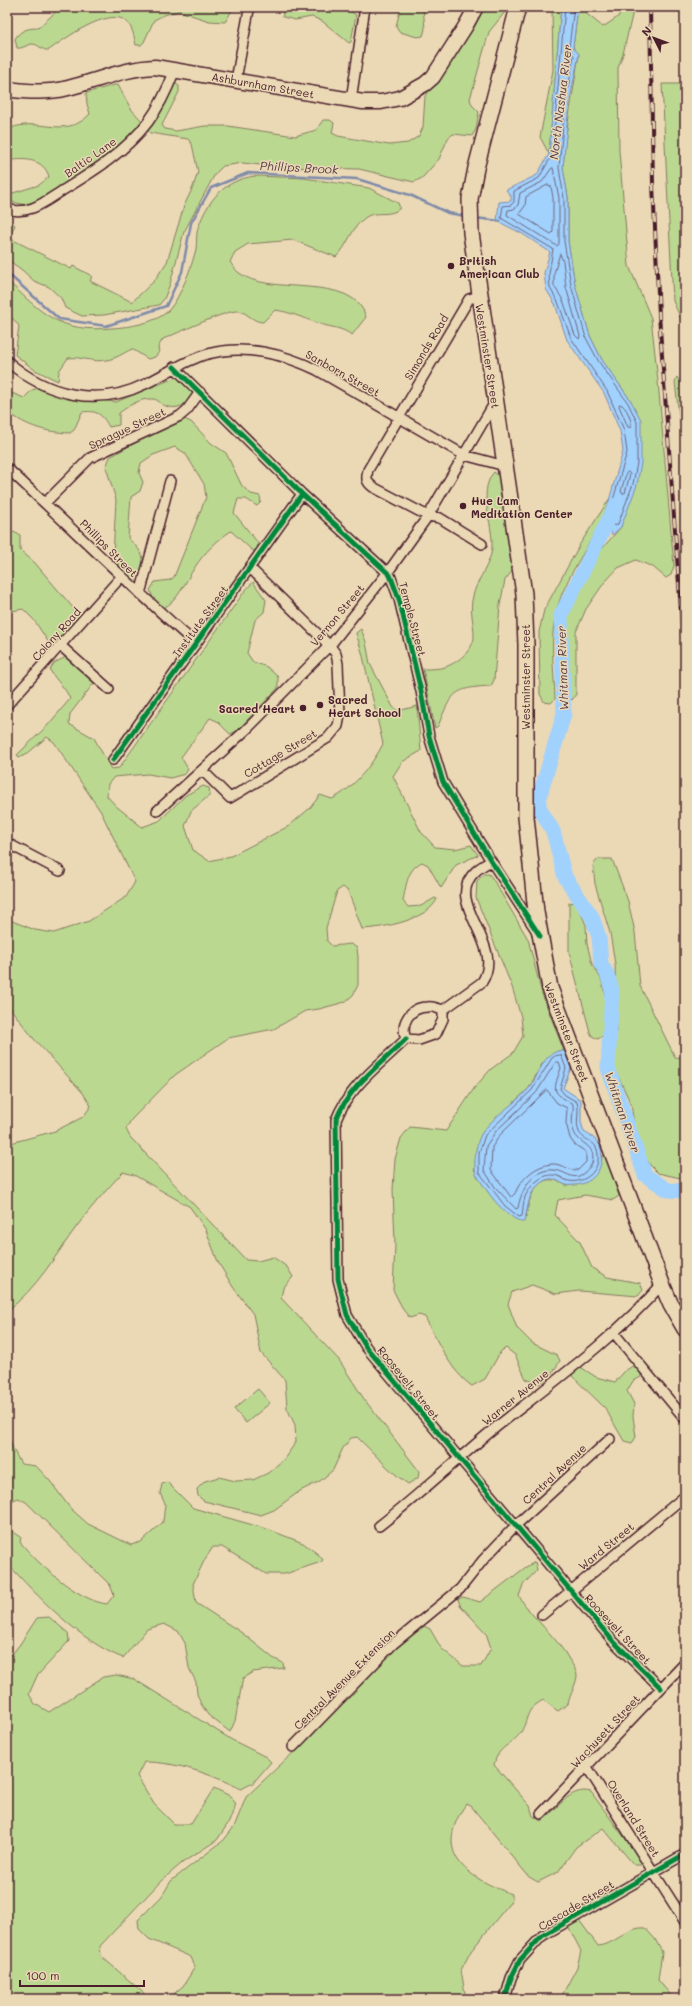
<svg xmlns="http://www.w3.org/2000/svg" width="692" height="2006" viewBox="0 0 692 2006" font-family="Mali,sans-serif">
<style>
.green{fill:#bbd890;stroke:#827c5e}
.water{fill:#a1d1fd;stroke:#7e8aa9}
.lines{fill:none;stroke-linecap:round;stroke-linejoin:round}
.shore{stroke:#6d667f;stroke-width:1}
.stream{stroke:#7e8aa9;stroke-width:2.5}
.river{stroke:#a1d1fd;stroke-width:15}
.minor-casing{stroke:#4a1f2b;stroke-width:12}
.primary-casing{stroke:#4a1f2b;stroke-width:17}
.trunk-casing{stroke:#4a1f2b;stroke-width:18}
.minor{stroke:#ebd9b6;stroke-width:9}
.primary{stroke:#ebd9b6;stroke-width:14}
.trunk{stroke:#ebd9b6;stroke-width:15}
.rail-casing{stroke:#4a1f2b;stroke-width:4}
.rail{stroke:#ebd9b6;stroke-width:2.5;stroke-dasharray:8;stroke-linecap:butt}
.cycleway-casing{stroke:#ebd9b6;stroke-width:8}
.cycleway{stroke:#00873e;stroke-width:5}
.poi-dot{fill:#4a1f2b;stroke:#ebd9b6;stroke-width:1.5}
.labels{text-anchor:middle;dominant-baseline:central;stroke-width:3;stroke-linejoin:round;paint-order:stroke}
.street-label{font-size:11px;fill:#4a1f2b;stroke:#ebd9b6}
.poi-label{font-size:11px;font-weight:bold;fill:#4a1f2b;stroke:#ebd9b6;text-anchor:start}
.water-label{font-size:12px;font-style:italic;fill:#573a4a;stroke:#ebd9b6}
</style>
<rect width="100%" height="100%" fill="#ebd9b6"/>
<filter id="ink" filterUnits="userSpaceOnUse"><feTurbulence type="fractalNoise" baseFrequency=".025" numOctaves="2"/><feDisplacementMap in="SourceGraphic" scale="8" xChannelSelector="R" yChannelSelector="G"/><feConvolveMatrix kernelMatrix="1 2 1 2 8 2 1 2 1" color-interpolation-filters="sRGB"/></filter>
<g filter="url(#ink)">
<path class="green" d="M61,7H234L225,22L209,21L179,11L164,15L154,20L144,42L141,45H136C134,37 133,28 127,22C110,5 63,40 49,50C42,51 40,45 33,44C27,44 23,49 17,48L15,39C20,30 28,28 38,28Z
M282,7H343L356,15L351,42L349,43L322,21L312,17L295,20L283,17Z
M401,7H423L425,29L423,36L417,37L400,32L396,26Z
M484,7H509L489,32L470,99L472,105L479,112L476,129L472,136L453,134L448,138L439,159L422,178L414,182L359,169L278,167L243,163L223,166L215,174L184,232L170,284L164,299L159,305L104,315L82,316L65,308L61,298L49,287L34,281L22,270L7,259V219L15,225L9,238L71,269L73,266L92,276L90,281L132,302L154,281L167,262L184,206L193,187L198,172L192,144L188,139L150,133L147,130L173,86L176,84L179,86V92L162,125L165,129L176,131L205,126H228L295,136L316,130L323,120H330L334,123L332,133L338,136L389,145L408,143L419,136L423,127L425,96L475,26Z
M552,7H561L549,154L540,137L553,70Z
M578,7L603,27L618,17L622,7H634L623,54L618,68L619,151L629,266L651,318L658,381L674,566L671,575L666,578L653,567L636,560L618,568L604,583L586,609L576,632V694L572,700L568,696L564,617L600,551L621,527L631,401L602,360L590,336L575,285L568,241V197L563,168L565,141L579,54L573,48Z
M682,76H685V328L673,301L662,84H682Z
M114,85H118L131,109L142,121L141,128L118,148L42,201L26,205L12,202L9,199L13,193L39,185L49,177C44,158 23,158 7,161V131C10,129 15,126 18,126C45,120 67,138 90,114L87,104L86,93Z
M255,176L304,178L369,188L398,203L400,208C390,218 376,210 366,217C351,227 349,245 336,257L293,240L248,244L235,252L230,262C232,265 235,269 238,272C268,298 353,271 366,317L352,335C340,327 333,328 320,324C305,319 291,312 275,310L263,322C253,322 248,313 239,311C228,309 176,334 163,339L158,347L159,352L155,357L148,359L132,349C123,353 116,359 106,360C93,363 81,356 68,358L59,371L58,381L35,370L15,355L19,326L7,312V280C42,314 60,333 112,328C129,327 157,323 169,310C181,296 192,266 196,249C197,242 196,234 198,228C208,199 225,180 255,176Z
M177,377L185,382L194,394C188,403 179,411 166,406C161,405 158,399 153,399C139,398 129,406 119,413V425L109,427C102,414 97,410 82,412L74,430L70,433C44,432 29,427 7,412V391L24,398L32,390L39,388L74,398L116,402Z
M677,377L685,389V466L675,382Z
M184,419L191,422L211,443L226,453L242,486L251,494L260,496L261,502L257,506L246,499H238L234,513L258,543L257,549L253,551L231,531C217,540 204,553 195,567C186,580 178,602 163,608L153,598L150,590L155,582L170,580L174,577L206,497L204,484L185,453L175,447L153,455L141,463L139,473L143,482L140,491L131,497L128,538C144,553 150,563 133,580L121,568L113,556L116,500L106,467L110,457L165,426Z
M494,472L501,478L513,570L505,580L500,605L494,680L491,686C453,688 452,692 438,726L435,728L423,669C430,669 438,669 445,667C457,663 474,650 474,636C474,622 469,610 473,596C476,582 487,569 491,554C497,528 475,494 494,472Z
M610,498C599,536 568,569 557,608C549,638 554,668 555,699L551,703L544,702L540,694L539,632L544,610L580,544Z
M7,531H11L20,535V550L35,563L80,616L55,645L49,643L34,620L23,609L12,611L7,616Z
M253,582L266,600L264,612L255,620L247,653L253,662L267,667L278,677V688L237,731L230,734L217,721L210,718L181,757L188,769L185,774L170,778L148,774L114,777L108,784L107,796L116,806L142,827L159,821L186,795L203,786L209,788L210,795L191,811L185,826L193,850L209,861L231,856L289,826L310,808L320,795L332,799C353,789 372,765 383,744L362,652L356,633L361,629L366,642L370,664L393,707L398,711L417,706L421,751L402,762L393,776L421,832L435,847L455,849L471,845L478,855L456,865L441,888L428,865L422,862C407,869 406,886 403,901L408,907L421,906L435,898L437,899C428,920 383,928 362,929L348,891L343,887L337,891L326,928L327,941L332,946L351,944L357,948L358,957V985L353,995L345,1002L319,1009L305,1011L274,1029L228,1038L175,1075L131,1120L126,1129L130,1137L246,1260L258,1261L273,1257L287,1267L293,1277L283,1288L281,1298L339,1360L364,1399L419,1471L418,1478L408,1484C389,1471 374,1453 357,1437L351,1438L343,1448L333,1470L320,1481L300,1491L274,1510L261,1515L204,1501L198,1496L197,1489L205,1481L219,1477L235,1481L253,1480L268,1473L284,1459L296,1442L295,1425L287,1408L285,1380L261,1353L253,1314L233,1287L218,1262L206,1230L190,1207L134,1175L123,1172C107,1189 91,1207 77,1226C55,1256 37,1288 7,1311V1144L55,1131L83,1117L91,1106L83,1093L34,1039L7,1004V919L35,930L54,933L89,921L126,897L135,882L101,812L54,742L47,737L28,753L19,757L17,755L48,725L70,699C66,688 56,681 50,670L54,663L66,657L94,683L70,714L69,724L94,738L111,769L119,768L244,592Z
M598,859H612L628,901L635,932L640,986L675,1057L685,1058V1179L658,1173L650,1165L637,1143L631,1104L612,1063L613,1049L617,1031L615,964L610,933L595,884L593,865Z
M484,874H489L494,881L528,939L542,994L564,1051H558L542,1064L529,1088L482,1133L475,1153L476,1164L474,1170L526,1217C529,1195 539,1167 567,1186C588,1179 598,1180 602,1156H606L619,1196L613,1200L585,1195L558,1200L555,1215L580,1242L592,1268L607,1277L640,1283L643,1290L638,1296L579,1291L556,1294L532,1285L512,1292L508,1304L517,1328L532,1343L557,1355L560,1361L551,1375L539,1384L526,1379L515,1355L506,1348L501,1351L485,1379L472,1386C451,1372 436,1339 425,1317L419,1315L410,1318L404,1311L393,1290L395,1245L393,1189L395,1159L401,1138L410,1127L446,1131L475,1087L491,1069L513,1053L523,1036L521,1017L512,987L476,898L477,881Z
M576,902L586,925L587,944L592,964L601,979L606,998L604,1035L598,1039L592,1036L590,1032L569,952V903Z
M634,1365L641,1369V1377L633,1381L627,1391L634,1404L633,1416L636,1437L632,1443L624,1441L605,1408L572,1376L573,1369L582,1368L596,1377L615,1382L625,1371Z
M258,1389L270,1403L246,1423L234,1409Z
M7,1431L13,1449L21,1464L36,1466L50,1481L70,1508L88,1524L131,1545L141,1542L163,1522L165,1504L160,1493L162,1484L167,1482L193,1508L267,1529L303,1543L319,1555L323,1560L321,1562L285,1574H266L222,1547H213L205,1559L193,1584L196,1603L242,1633L273,1658L283,1663L284,1668L253,1672L243,1678L235,1721L230,1732L208,1715L201,1704L197,1694L196,1682L189,1668L185,1643L178,1631L164,1624L147,1629L123,1658C81,1642 37,1596 7,1563V1530L9,1529L21,1537L20,1542C38,1564 79,1601 107,1604L114,1595L110,1585L26,1502L18,1498L7,1503Z
M535,1562L537,1570L523,1585L519,1596C532,1619 556,1635 570,1661C573,1665 576,1670 577,1675C577,1683 570,1694 568,1704L558,1711L543,1700C524,1711 530,1716 521,1732C512,1746 498,1745 494,1765L530,1806L533,1816L541,1821C558,1811 568,1786 591,1792L640,1859L641,1865H634L603,1828L576,1847L558,1872L538,1882L529,1877L471,1806L466,1804C432,1853 465,1877 512,1894V1900L471,1951L461,1970L466,1999H168L183,1986L195,1967L191,1957L149,1939L139,1929L138,1920L162,1896L171,1881L224,1840L234,1827L246,1797L295,1751L390,1651L424,1626L430,1629L441,1648L463,1666H481L491,1648L486,1633L460,1605L458,1599L463,1597L480,1602L526,1567Z
M49,1617L68,1633L69,1641L37,1676L29,1694L35,1704L49,1712L103,1677L116,1675L134,1679L232,1740L266,1757L271,1762L253,1783L241,1789C211,1774 177,1762 144,1762L137,1776L154,1804L174,1824H191L214,1788L230,1796L236,1804L229,1822L217,1840L182,1863L161,1881L100,1946L101,1956L148,1997L161,1999H7V1661L20,1644L37,1618Z
M579,1920L598,1946C615,1945 628,1926 645,1928L655,1939L662,1952L658,1980L674,1999H560L577,1967L581,1951L568,1926Z"/>
<path class="water" d="M561,7H578L573,47L579,54L569,104L563,168L568,197V241L575,285L590,336L602,360L631,401L641,420V463L637,485L621,527L612,535L605,515L623,451L620,431L604,393L567,340L555,304L546,289L544,273L550,252L521,233L497,221L499,202L511,201V196L506,190L537,175L549,154Z
M558,1051H564L571,1068L563,1088L581,1100V1122L584,1132C591,1136 599,1140 601,1149C605,1167 594,1184 575,1185C573,1185 568,1186 566,1185C557,1182 553,1174 541,1183C527,1193 529,1207 524,1222H521C500,1212 488,1193 476,1174C473,1165 476,1141 482,1133C495,1114 517,1103 531,1086C539,1074 543,1055 558,1051Z"/>
<g class="lines">
<path class="shore" d="M565,7L552,155L539,178L514,191V202L511,205L503,206L501,218L553,249L549,274L550,288L558,302L571,338L607,391L624,430L627,452L609,514L615,526L618,524L633,484L637,463V422L628,403L599,362L586,338L571,285L564,241V198L559,168L565,104L574,56L569,47L574,7
M553,168L559,198V244L557,246L507,215L508,210L514,209L518,205L520,193L542,182L551,169Z
M548,185L551,186L553,198V232L551,234L519,214L525,206L526,197Z
M560,254L563,261L566,287L580,336L579,339L575,335L563,300L554,286V274Z
M620,404C626,405 633,422 631,428L628,427L619,406Z
M628,472L630,474L625,493H622L621,491L626,474Z
M561,1055L566,1068L560,1089L565,1095L577,1102C580,1112 575,1122 579,1132C584,1142 597,1139 598,1155C600,1171 584,1184 569,1181C565,1181 562,1177 558,1176C544,1171 530,1185 525,1197C523,1203 523,1210 522,1216L519,1217L505,1206L479,1172V1153L485,1135L532,1090L552,1058L555,1056Z
M556,1062H559L561,1068C553,1091 551,1092 573,1104C574,1114 570,1122 574,1132C579,1145 597,1144 592,1163C590,1168 588,1168 585,1172C573,1183 567,1171 554,1170C533,1168 521,1190 518,1208L516,1209L495,1187L484,1170L486,1146L496,1131L536,1093Z
M547,1090L557,1103L567,1108L566,1123L570,1138L574,1144L586,1152V1162L578,1170C568,1171 561,1163 551,1164C536,1166 526,1175 518,1187C516,1191 515,1195 511,1197L491,1170L492,1147L500,1135Z"/>
<path class="stream" d="M475,218L500,221
M7,273L59,319L106,326L166,306L182,272L191,223L211,188L248,173L357,179L410,195L448,213L465,216"/>
<path class="river" d="M616,505L561,615L564,714L539,798V807L553,831L565,877L592,917L599,937L601,964L607,974L612,990L608,1068L645,1175L668,1190L685,1191"/>
<g class="minor-casing">
<path id="minor" d="M236,80L249,10
M351,100L365,7
M7,209C30,216 47,200 65,189C96,170 126,151 148,122C160,106 168,88 175,70
M479,296L469,299L368,470C366,478 366,482 373,487L428,516L440,518L482,544
M7,361C46,395 97,408 145,384C166,374 185,360 208,354C244,344 284,354 317,370L464,455L505,466
M174,367L302,494L390,575L399,599L421,691L429,736L443,782L491,861L536,930
M7,468C70,526 131,587 196,644
M45,503L90,458L180,416L187,410L200,392
M140,594L170,481
M61,646L109,689
M7,705L121,577
M113,760L302,494
M203,771L230,798L328,738L338,726L340,715L338,664L336,654L330,646L250,568
M157,811L247,729L332,643L388,572L428,516L495,402
M7,843L60,871
M443,1010V1019L436,1034L419,1040L406,1039C400,1024 409,1007 428,1007C433,1006 438,1009 443,1010L482,982C507,943 441,903 476,871C480,867 486,864 491,861
M406,1039C381,1064 349,1086 336,1120L338,1279L347,1315L366,1347L613,1641L661,1688
M614,1333L685,1419
M379,1526C419,1495 456,1460 495,1428C552,1383 614,1339 662,1284
M542,1615L685,1496
M293,1747L393,1644L460,1589L483,1560L515,1526L610,1439
M587,1767L685,1922
M541,1814L685,1663
M505,1999L511,1978L520,1960L542,1936L685,1854"/>
</g>
<g class="primary-casing">
<path id="primary" d="M7,89C27,92 49,93 68,88C97,81 125,68 155,67L363,102H381L400,98L425,84L433,77L465,27L476,7"/>
</g>
<g class="trunk-casing">
<path id="trunk" d="M518,7L476,168L470,199L471,233L524,594L526,645V817L536,912L550,988L662,1284L671,1305L685,1329"/>
</g>
<use href="#minor" class="minor"/>
<use href="#primary" class="primary"/>
<use href="#trunk" class="trunk"/>
<g class="rail-casing">
<path id="rail" d="M650,7L653,184L659,315L685,665"/>
</g>
<use href="#rail" class="rail"/>
<g class="cycleway-casing">
<path id="cycleway" d="M174,367L302,494L390,575L399,599L421,691L429,736L443,782L491,861L540,936
M113,760L302,494
M406,1039C381,1064 349,1086 336,1120L338,1279L347,1315L366,1347L613,1641L661,1688
M505,1999L511,1978L520,1960L542,1936L685,1854"/>
</g>
<use href="#cycleway" class="cycleway"/>
</g>
</g>
<g class="poi-dot">
<circle cx="451" cy="266" r="4"/>
<circle cx="463" cy="506" r="4"/>
<circle cx="320" cy="705" r="4"/>
<circle cx="303" cy="708" r="4"/>
</g>
<g class="labels">
<g class="street-label">
<text transform="translate(263 85) rotate(10)">Ashburnham Street</text>
<text transform="translate(90 157) rotate(-35)">Baltic Lane</text>
<text transform="translate(426 347) rotate(-59)">Simonds Road</text>
<text transform="translate(488 356) rotate(81)">Westminster Street</text>
<text transform="translate(343 373) rotate(29)">Sanborn Street</text>
<text transform="translate(127 428) rotate(-25)">Sprague Street</text>
<text transform="translate(109 548) rotate(45)">Phillips Street</text>
<text transform="translate(337 615) rotate(-50)">Vernon Street</text>
<text transform="translate(413 619) rotate(75)">Temple Street</text>
<text transform="translate(200 621) rotate(-54)">Institute Street</text>
<text transform="translate(56 634) rotate(-48)">Colony Road</text>
<text transform="translate(525 677) rotate(-90)">Westminster Street</text>
<text transform="translate(280 753) rotate(-31)">Cottage Street</text>
<text transform="translate(567 1032) rotate(69)">Westminster Street</text>
<text transform="translate(409 1383) rotate(51)">Roosevelt Street</text>
<text transform="translate(515 1397) rotate(-39)">Warner Avenue</text>
<text transform="translate(554 1474) rotate(-43)">Central Avenue</text>
<text transform="translate(606 1546) rotate(-39)">Ward Street</text>
<text transform="translate(618 1629) rotate(47)">Roosevelt Street</text>
<text transform="translate(344 1679) rotate(-45)">Central Avenue Extension</text>
<text transform="translate(605 1731) rotate(-47)">Wachusett Street</text>
<text transform="translate(634 1818) rotate(58)">Overland Street</text>
<text transform="translate(576 1905) rotate(-31)">Cascade Street</text>
</g>
<g class="poi-label">
<text x="459" y="260">British<tspan x="459" dy="13">American Club</tspan></text>
<text x="471" y="500">Hue Lam<tspan x="471" dy="13">Meditation Center</tspan></text>
<text x="328" y="699">Sacred<tspan x="328" dy="13">Heart School</tspan></text>
<text x="295" y="708" text-anchor="end">Sacred Heart</text>
</g>
<g class="water-label">
<text transform="translate(560 102) rotate(-83)">North Nashua River</text>
<text transform="translate(299 167) rotate(3)">Phillips Brook</text>
<text transform="translate(562 668) rotate(-92)">Whitman River</text>
<text transform="translate(623 1112) rotate(71)">Whitman River</text>
</g>
</g>
<rect width="692" height="2006" fill="none" stroke="#ebd9b6" stroke-width="24"/>
<rect x="12" y="12" width="668" height="1982" fill="none" stroke="#4a1f2b" stroke-width="1.5" filter="url(#ink)"/>
<g transform="translate(654 38) rotate(312)" stroke="#ebd9b6" stroke-width="3" paint-order="stroke">
<path d="M0-3L7 15L0 10L-7 15Z" fill="#4a1f2b"/>
<text y="-6" font-size="11" font-weight="bold" text-anchor="middle" fill="#4a1f2b">N</text>
</g>
<path d="M20 1980v6h124v-6" fill="none" stroke="#4a1f2b" stroke-width="2"/>
<text x="26" y="1980" font-size="12" fill="#4a1f2b" stroke="#ebd9b6" stroke-width="3" paint-order="stroke">100 m</text>
</svg>
